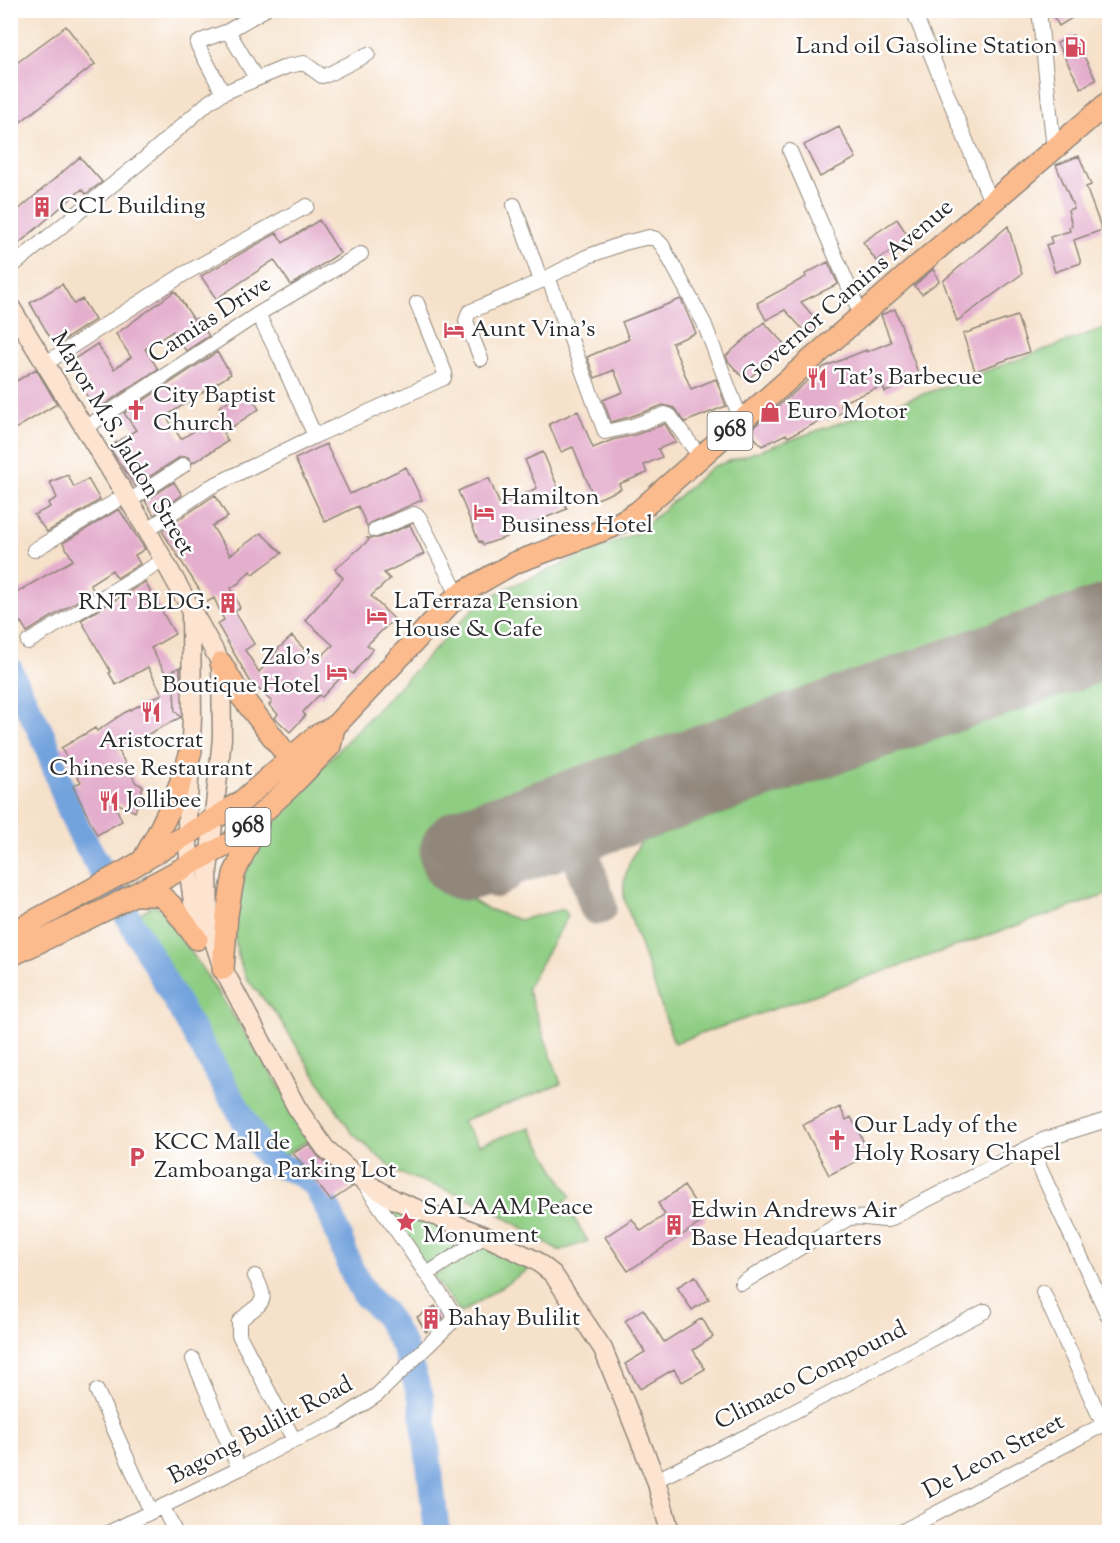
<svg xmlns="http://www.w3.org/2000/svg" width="1120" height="1543" viewBox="0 0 1120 1543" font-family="'Sorts Mill Goudy',serif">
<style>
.green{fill:#8fcd83;stroke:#5d7c57;stroke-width:1.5}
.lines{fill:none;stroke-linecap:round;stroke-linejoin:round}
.river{stroke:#73a3dd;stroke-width:26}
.taxiway{stroke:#90867a;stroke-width:38}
.runway{stroke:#90867a;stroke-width:93}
.building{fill:#e4afcd}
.minor-casing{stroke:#90867a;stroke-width:16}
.secondary-casing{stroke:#90867a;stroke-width:21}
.primary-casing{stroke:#90867a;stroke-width:24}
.minor{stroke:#fff;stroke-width:14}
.secondary{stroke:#fde4d1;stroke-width:18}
.primary{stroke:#fbbb8d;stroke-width:21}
.labels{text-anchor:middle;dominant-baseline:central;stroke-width:5;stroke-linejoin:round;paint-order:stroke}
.shield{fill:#fff;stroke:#6b6b6b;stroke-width:1.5}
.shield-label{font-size:22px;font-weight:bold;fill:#2b2b2b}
.poi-label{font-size:24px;fill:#2b2b2b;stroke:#fff;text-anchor:start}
.street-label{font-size:24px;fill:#2b2b2b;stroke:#fff}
</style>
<rect width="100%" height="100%" fill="#fff"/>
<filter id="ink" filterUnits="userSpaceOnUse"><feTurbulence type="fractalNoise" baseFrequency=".0167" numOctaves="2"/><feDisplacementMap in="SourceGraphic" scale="12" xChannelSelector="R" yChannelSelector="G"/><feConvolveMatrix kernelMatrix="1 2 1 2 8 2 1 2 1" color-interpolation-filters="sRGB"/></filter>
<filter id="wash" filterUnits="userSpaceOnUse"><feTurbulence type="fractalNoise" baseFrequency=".008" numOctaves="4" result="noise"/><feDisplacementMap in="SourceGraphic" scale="24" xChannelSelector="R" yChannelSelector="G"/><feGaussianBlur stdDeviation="1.35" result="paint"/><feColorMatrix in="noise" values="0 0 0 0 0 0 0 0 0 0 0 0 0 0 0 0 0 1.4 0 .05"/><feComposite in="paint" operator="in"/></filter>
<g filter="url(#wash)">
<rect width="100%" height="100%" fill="#f6e1ca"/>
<path class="green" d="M1109,326V586L448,818L473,901L488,909L519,920L564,909L568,916L527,988L561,1084L462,1121L479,1145L530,1127L571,1197L564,1202L588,1241L560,1251L491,1209L461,1195L396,1172L351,1132L277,1015L247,979L239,960L235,940L234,920L243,880L259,833L473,609L504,589L638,532L712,467L938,389Z
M1109,679V894L674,1043L624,898C622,876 630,859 641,842Z
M154,905L165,912L313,1137L276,1161L135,916Z
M384,1204L473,1238L427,1268Z
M480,1243L529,1269L461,1313L432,1276Z"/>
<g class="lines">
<path class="river" d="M10,670C20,696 36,719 47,746C58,775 66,805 80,833L252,1134L273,1164L298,1172L316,1186L331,1215L351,1269L365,1295L385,1314L404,1347L421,1397L437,1532"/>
<path class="taxiway" d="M569,818L598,906
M542,828L499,817C495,820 489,822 486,826C474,839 480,872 496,879L504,874L559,822"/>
<path class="runway" d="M466,854L1110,630"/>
</g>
<g id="blocks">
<path class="building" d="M1063,10H1085L1059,26L1053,16Z
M66,26L95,64L10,130V68Z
M1073,35L1096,80L1081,88L1057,43Z
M839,127L856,158L820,177L804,145Z
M1079,156L1091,185L1086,187L1102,230L1074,240L1081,263L1055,272L1046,245L1052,243L1050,237L1070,231L1069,227L1072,226L1068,210L1074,208L1056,165Z
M80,157L102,182L86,194L82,189L10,251V217Z
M897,219L910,239L876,261L863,242Z
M319,220L340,253L291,285L274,260L216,299L201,276L277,233L283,243Z
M1008,226L1022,274L957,321L943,281Z
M828,262L838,284L801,302L821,325L809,336L785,310L766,320L757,303L806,277L805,274Z
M933,269L939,281L922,294L914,286Z
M62,284L74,304L82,299L95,320L55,346L30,303Z
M175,291L194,320L197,318L209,336L186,351L173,331L145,349L158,369L96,410L82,388L89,383L74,359L97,344L114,369L131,357L116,334Z
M681,299L696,333L672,343L691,389L716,379L726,406L685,422L674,408L663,405L629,417L611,422L603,400L623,392L614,370L595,378L587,357L629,339L622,322Z
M895,309L920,378L885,392L883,386L840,403L843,411L829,421L826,418L788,437L786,434L762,446L749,431L824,367L866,350V352L891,342L881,315Z
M1017,316L1029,352L975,371L963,334Z
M764,322L786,346L746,381L728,361L726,356Z
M217,352L231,374L166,416L181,439L197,429L198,431L223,414L219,407L246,389L259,409L223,433L228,441L214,450L192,463L188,457H180L135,486L109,447L136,430L124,413Z
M36,369L57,404L10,432V385Z
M578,411L593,448L612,440L635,435L665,424L676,442L658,449L662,457L644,465L647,473L619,484L621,489L595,500L573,447L561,452L549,424Z
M326,444L350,494L406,467L422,500L372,522L367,526L358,506L325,522L295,459Z
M543,452L567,509L510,532L507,537L483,545L481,541L479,542L458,491L489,478L500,505L537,488L525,460Z
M68,475L74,487L88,479L100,500L47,532L34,515L50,507L48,503L57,498L50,482Z
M174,482L182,495L154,515L145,501Z
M215,495L228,517L212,526L230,555L261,533L282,553L253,574L250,571L239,583L231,588L240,608L235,611L254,644L245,650L259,672L277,653L276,651L292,636L316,662L333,645L305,620L343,578L335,569L369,540L367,538H378L410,525L424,554L384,573L390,579L371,596L394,619L367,645L373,649L353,674L348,670L322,697L319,695L303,712L305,716L290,732L275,718L278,714L269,705L272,702L250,681L217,624L224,620L214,598L207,602L162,531Z
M119,509L145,549L135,555L140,564L117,578L112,570L90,584L94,591L27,632L21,622L10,628V596L73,560L63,543Z
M145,582L175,634L151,648L166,674L180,667V683L174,687L175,711L181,717L118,750L136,783L143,786L135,812L113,801L122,821L97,835L73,786L81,782L61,748L95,728L97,731L124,713L162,694L148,667L116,685L109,673L111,672L81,620Z
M840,1107L846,1120L851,1117L870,1155L829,1175L803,1125Z
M309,1144L318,1156L352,1187L331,1201L293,1153Z
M684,1186L706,1219L628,1271L605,1237L632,1219L641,1231L665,1215L658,1203Z
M695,1276L709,1299L692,1310L677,1287Z
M435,1306L443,1318L426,1332L417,1317Z
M643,1309L664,1342L702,1318L713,1337L693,1350L705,1369L682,1382L674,1369L640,1389L625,1364L645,1352L625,1321Z"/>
</g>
</g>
<g filter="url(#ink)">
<use href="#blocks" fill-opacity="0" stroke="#90867a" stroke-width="1.5"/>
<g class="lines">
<g class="minor-casing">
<path id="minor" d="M913,10L991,202
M1039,10L1054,149
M228,31L256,78
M223,93L288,66L304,63L322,76L327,75L368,54
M790,151L861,315
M514,205L541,281
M10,268L143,160L209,102L223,93L197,44L203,40L228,31L264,10
M548,277L605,432L632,426L665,414L670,416L701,458
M258,314L280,358L315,436
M481,359L466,321L469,312L541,281L586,257L624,243L649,237L656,239L662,245L704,323L741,420
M46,363L184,274L307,206
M85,428L258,314L361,254
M129,501L184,465
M147,530L210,487L315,436L444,378L445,373L417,303
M375,530L414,514L419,517L458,595
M34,550L126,495
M28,642L164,560
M1030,1147L1110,1320
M427,1274L485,1236
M255,1276C273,1308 256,1302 239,1322V1335L294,1440
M742,1283L849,1218C861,1216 875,1220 888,1220L1043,1140L1110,1119
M1043,1292L1103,1424
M193,1359L239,1469
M97,1391L151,1512
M656,1480L763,1428L985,1311
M163,1507L175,1532
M110,1532L239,1469L294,1440L336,1422L377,1395L452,1322L454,1317L452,1311L363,1182
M901,1532L1110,1421"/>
</g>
<g class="secondary-casing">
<path id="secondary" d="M10,306L147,530L221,663L222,738L208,872L209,925L223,969L297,1108L325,1148L360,1179L395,1200L485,1236L535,1260L553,1274L603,1349L656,1480L670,1532
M191,612L192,718L187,822L190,880L198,940"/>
</g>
<g class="primary-casing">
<path id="primary" d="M221,663L238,692L290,759
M143,860C163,826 180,789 191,751
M135,895H160L172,906L197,939
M10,934L122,873L212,820L242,801L316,736L334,727L458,595L514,563L612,527L638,512L914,269L1110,101
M10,956L109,908L230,843L291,786L330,746L334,727
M223,969L227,915L234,874L258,823"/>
</g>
<use href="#minor" class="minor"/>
<use href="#secondary" class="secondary"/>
<use href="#primary" class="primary"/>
</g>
</g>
<defs>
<g id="fuel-bare" transform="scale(1.62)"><path d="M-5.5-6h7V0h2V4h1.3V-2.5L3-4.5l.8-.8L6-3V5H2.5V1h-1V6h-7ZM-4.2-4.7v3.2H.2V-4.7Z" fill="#d1495b" stroke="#fff" stroke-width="2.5" paint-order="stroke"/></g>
<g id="building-bare" transform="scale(1.62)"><path d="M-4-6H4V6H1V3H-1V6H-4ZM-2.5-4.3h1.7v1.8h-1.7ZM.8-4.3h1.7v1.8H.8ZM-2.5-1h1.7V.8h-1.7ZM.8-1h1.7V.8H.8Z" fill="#d1495b" stroke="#fff" stroke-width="2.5" paint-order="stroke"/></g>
<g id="hotel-bare" transform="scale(1.62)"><path d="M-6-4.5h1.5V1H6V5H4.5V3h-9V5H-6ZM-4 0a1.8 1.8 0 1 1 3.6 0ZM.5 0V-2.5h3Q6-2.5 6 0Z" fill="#d1495b" stroke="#fff" stroke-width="2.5" paint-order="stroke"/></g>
<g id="restaurant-bare" transform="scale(1.62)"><path d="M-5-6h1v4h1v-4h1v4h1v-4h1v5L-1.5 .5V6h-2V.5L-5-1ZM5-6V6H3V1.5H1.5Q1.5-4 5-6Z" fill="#d1495b" stroke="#fff" stroke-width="2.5" paint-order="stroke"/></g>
<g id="church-bare" transform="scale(1.62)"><path d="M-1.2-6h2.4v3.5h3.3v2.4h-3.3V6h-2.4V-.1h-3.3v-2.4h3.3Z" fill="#d1495b" stroke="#fff" stroke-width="2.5" paint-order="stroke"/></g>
<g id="shop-bare" transform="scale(1.62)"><path d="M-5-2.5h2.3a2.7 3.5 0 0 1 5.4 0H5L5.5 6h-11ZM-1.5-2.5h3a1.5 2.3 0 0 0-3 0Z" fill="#d1495b" stroke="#fff" stroke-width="2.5" paint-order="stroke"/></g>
<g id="parking-bare" transform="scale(1.62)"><path d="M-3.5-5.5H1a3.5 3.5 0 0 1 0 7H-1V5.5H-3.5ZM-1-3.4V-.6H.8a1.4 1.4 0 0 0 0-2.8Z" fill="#d1495b" stroke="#fff" stroke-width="2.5" paint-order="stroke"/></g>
<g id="sight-bare" transform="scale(1.62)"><path d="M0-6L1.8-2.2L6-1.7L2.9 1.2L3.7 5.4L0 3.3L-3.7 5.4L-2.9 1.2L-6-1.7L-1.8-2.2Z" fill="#d1495b" stroke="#fff" stroke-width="2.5" paint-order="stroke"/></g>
</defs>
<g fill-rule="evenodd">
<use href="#fuel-bare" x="1075" y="47"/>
<use href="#building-bare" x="42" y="207"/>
<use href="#hotel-bare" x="454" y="330"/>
<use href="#restaurant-bare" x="817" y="378"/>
<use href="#church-bare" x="136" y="410"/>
<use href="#shop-bare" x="770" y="412"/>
<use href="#hotel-bare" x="484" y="512"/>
<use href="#building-bare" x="228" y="603"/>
<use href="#hotel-bare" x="377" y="616"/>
<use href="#hotel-bare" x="337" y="672"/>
<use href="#restaurant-bare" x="151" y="712"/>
<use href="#restaurant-bare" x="109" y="801"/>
<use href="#church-bare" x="837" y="1140"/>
<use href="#parking-bare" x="137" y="1157"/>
<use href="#sight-bare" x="406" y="1222"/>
<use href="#building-bare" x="674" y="1225"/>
<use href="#building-bare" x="431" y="1319"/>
</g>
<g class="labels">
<g class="shield">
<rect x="707.5" y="412" width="45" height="38" rx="4.5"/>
<rect x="225.5" y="808" width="45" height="38" rx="4.5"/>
</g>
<g class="shield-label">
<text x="730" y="431">968</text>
<text x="248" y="827">968</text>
</g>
<g class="poi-label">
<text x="1058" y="47" text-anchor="end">Land oil Gasoline Station</text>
<text x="59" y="207">CCL Building</text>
<text x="471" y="330">Aunt Vina's</text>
<text x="834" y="378">Tat's Barbecue</text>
<text x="153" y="396">City Baptist<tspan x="153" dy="28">Church</tspan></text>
<text x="787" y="412">Euro Motor</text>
<text x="501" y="498">Hamilton<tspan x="501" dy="28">Business Hotel</tspan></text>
<text x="394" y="602">LaTerraza Pension<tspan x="394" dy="28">House &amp; Cafe</tspan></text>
<text x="211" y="603" text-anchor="end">RNT BLDG.</text>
<text x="320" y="658" text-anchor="end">Zalo's<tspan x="320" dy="28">Boutique Hotel</tspan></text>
<text x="151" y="741" text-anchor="middle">Aristocrat<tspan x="151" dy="28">Chinese Restaurant</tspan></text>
<text x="126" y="801">Jollibee</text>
<text x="854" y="1126">Our Lady of the<tspan x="854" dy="28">Holy Rosary Chapel</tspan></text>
<text x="154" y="1143">KCC Mall de<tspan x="154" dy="28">Zamboanga Parking Lot</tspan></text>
<text x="423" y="1208">SALAAM Peace<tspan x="423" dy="28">Monument</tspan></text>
<text x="691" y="1211">Edwin Andrews Air<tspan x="691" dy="28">Base Headquarters</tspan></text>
<text x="448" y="1319">Bahay Bulilit</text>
</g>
<g class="street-label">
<text transform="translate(848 293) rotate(-41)">Governor Camins Avenue</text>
<text transform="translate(210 320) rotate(-33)">Camias Drive</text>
<text transform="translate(122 444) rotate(59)">Mayor M.S. Jaldon Street</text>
<text transform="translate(811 1376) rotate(-27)">Climaco Compound</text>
<text transform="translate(261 1431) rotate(-28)">Bagong Bulilit Road</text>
<text transform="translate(994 1457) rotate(-28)">De Leon Street</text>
</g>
</g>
<rect width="1120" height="1543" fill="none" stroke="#fff" stroke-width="36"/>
</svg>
